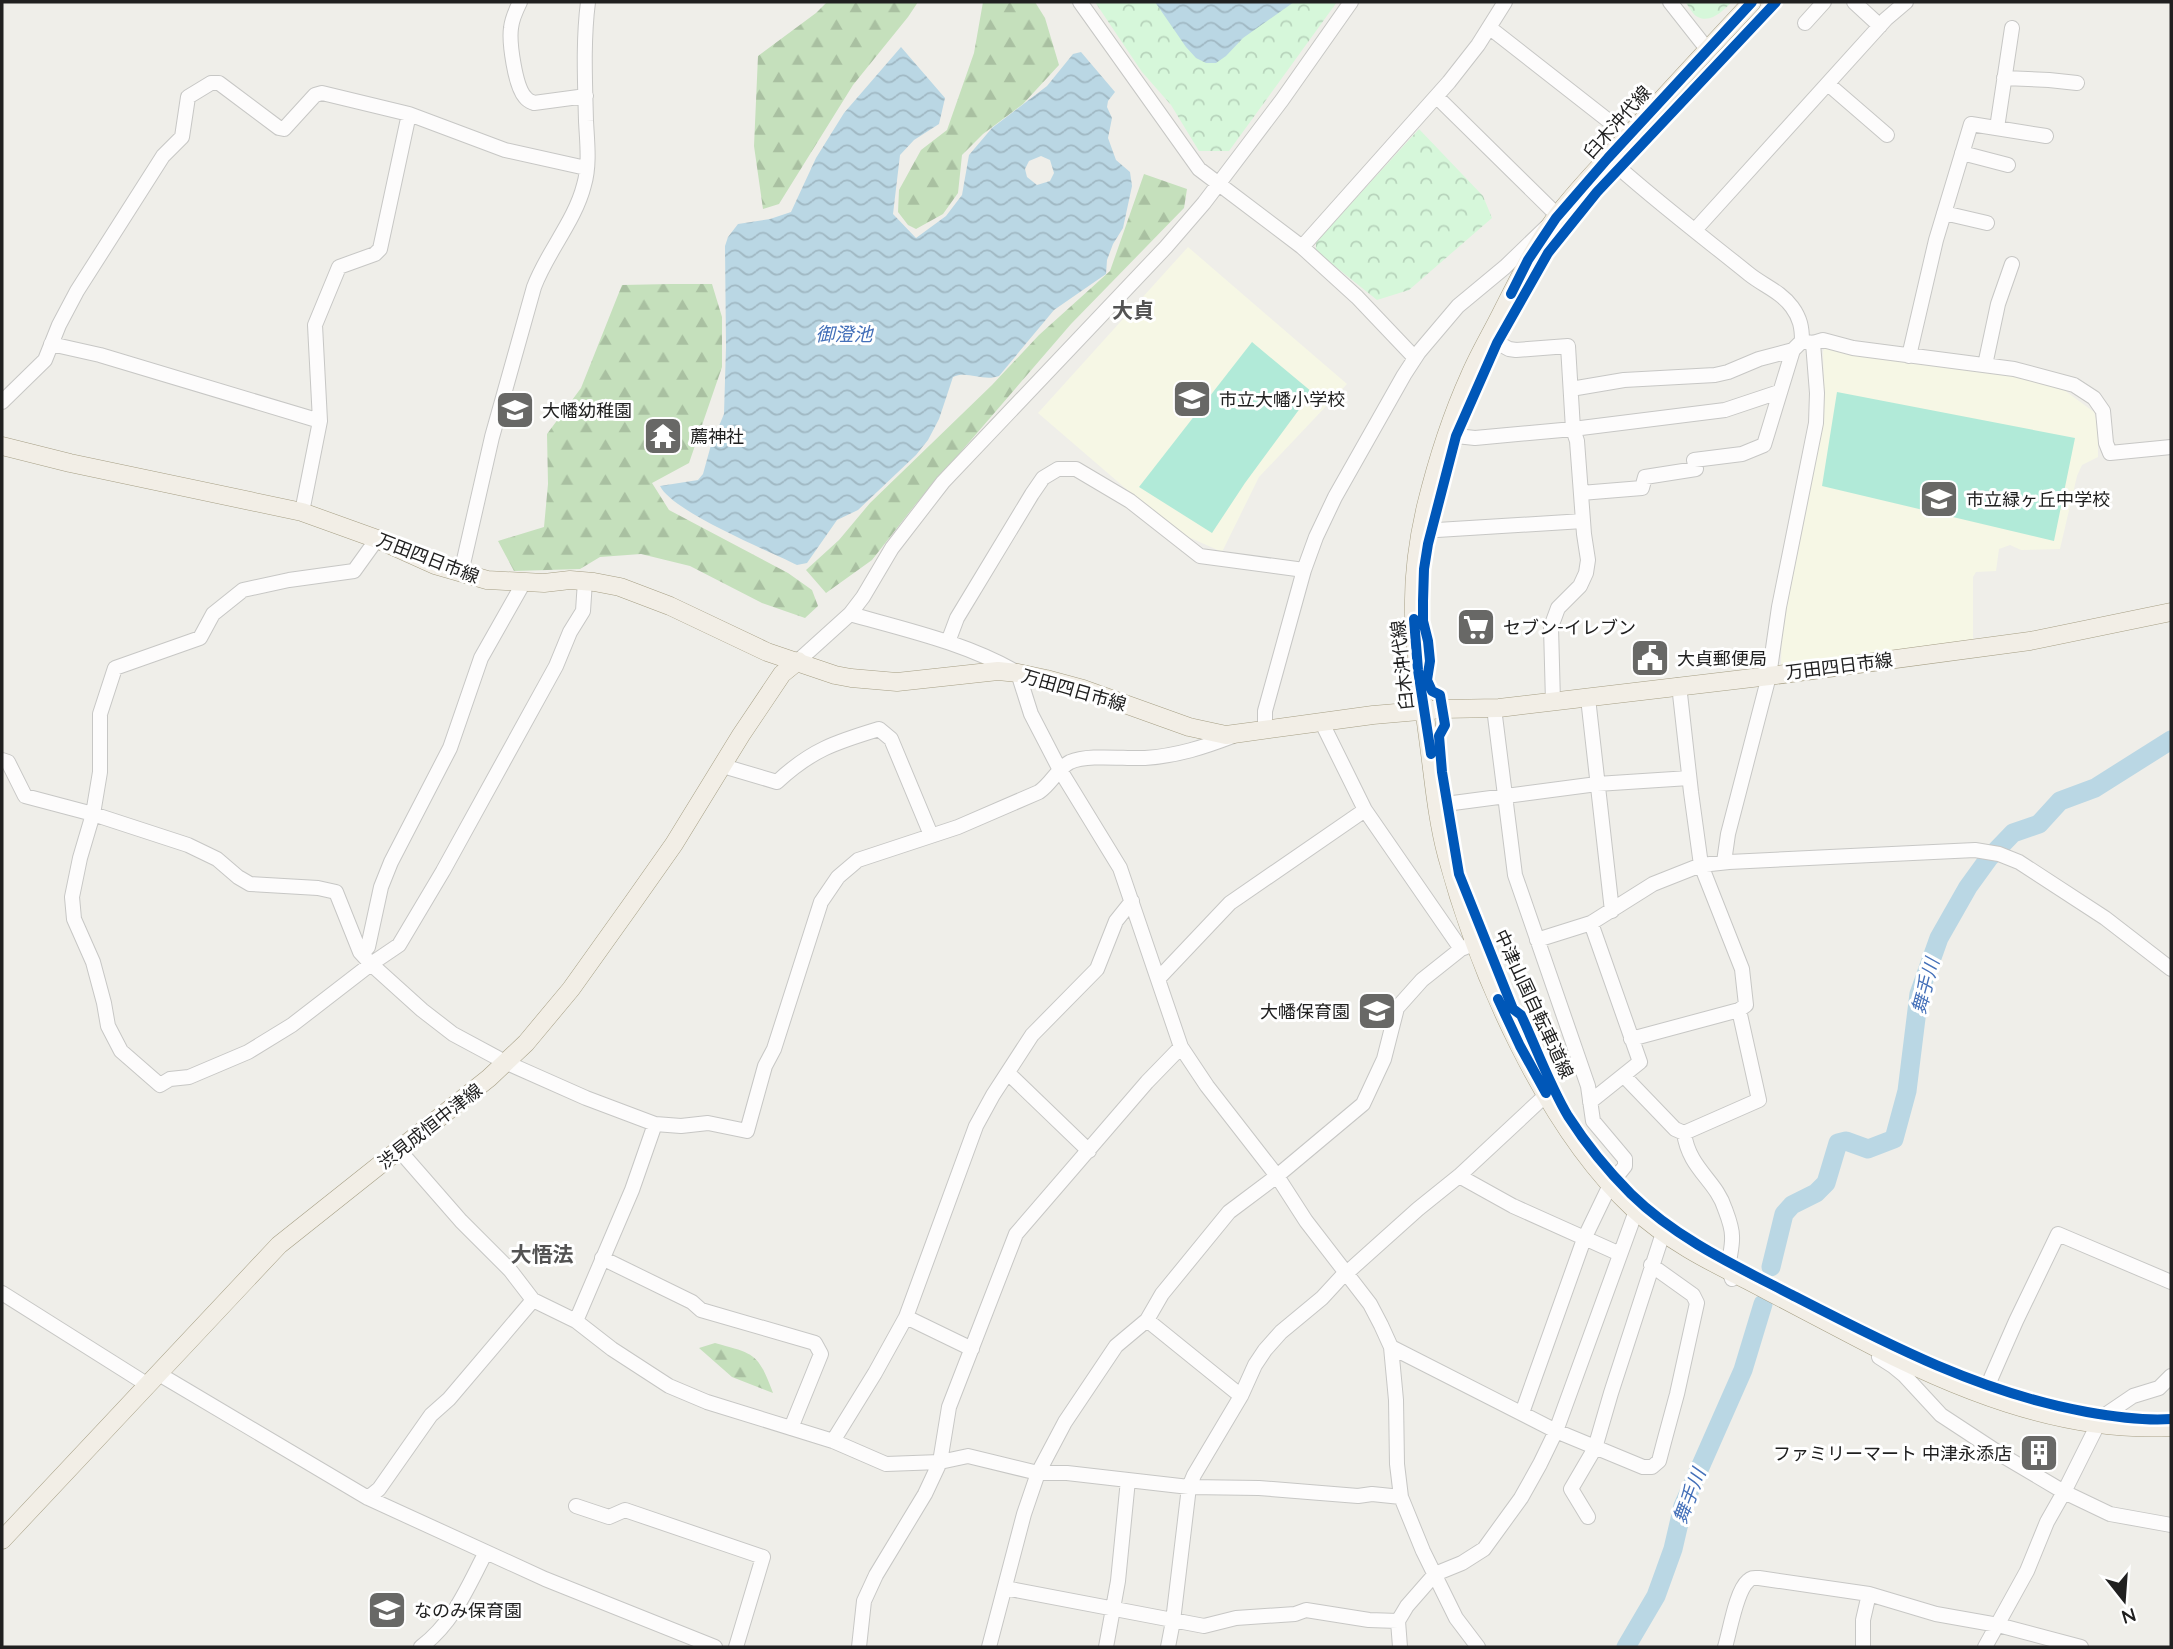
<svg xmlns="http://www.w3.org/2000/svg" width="2173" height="1649" viewBox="0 0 2173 1649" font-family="Quicksand,'Noto Sans JP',sans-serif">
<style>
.education{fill:#f6f7e5}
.forest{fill:url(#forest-firs)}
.park{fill:url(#park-crowns)}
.pitch{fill:#b1ead8}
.water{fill:url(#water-waves);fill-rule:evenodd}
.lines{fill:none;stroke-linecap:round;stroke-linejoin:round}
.river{stroke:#bad7e4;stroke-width:19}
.minor-casing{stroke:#c7c7c5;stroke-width:16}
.major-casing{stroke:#a69f85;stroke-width:19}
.minor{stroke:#fdfcfc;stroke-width:14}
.major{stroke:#f2eee6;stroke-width:18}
.cycleway-casing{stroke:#fff;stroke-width:15}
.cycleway{stroke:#0057b8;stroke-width:10}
.labels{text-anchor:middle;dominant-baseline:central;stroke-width:6;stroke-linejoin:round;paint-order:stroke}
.street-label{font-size:18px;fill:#202020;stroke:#fff}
.poi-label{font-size:18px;fill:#202020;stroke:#fff;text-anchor:start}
.water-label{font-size:19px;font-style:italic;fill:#4470b9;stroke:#fff}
.quarter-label{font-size:21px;font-weight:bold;fill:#535353;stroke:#fff}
</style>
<defs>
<pattern id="forest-firs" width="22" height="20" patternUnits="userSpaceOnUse" patternTransform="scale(1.75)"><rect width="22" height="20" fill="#c5e0bc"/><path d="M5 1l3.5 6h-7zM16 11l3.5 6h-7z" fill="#a9c0a1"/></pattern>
<pattern id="park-crowns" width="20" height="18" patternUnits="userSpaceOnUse" patternTransform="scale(1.75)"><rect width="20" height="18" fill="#d6f7da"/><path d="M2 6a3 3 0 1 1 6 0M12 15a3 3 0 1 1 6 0" fill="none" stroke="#b7d3bb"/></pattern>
<pattern id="water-waves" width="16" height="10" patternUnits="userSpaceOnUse" patternTransform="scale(1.75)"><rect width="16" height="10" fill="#bad7e4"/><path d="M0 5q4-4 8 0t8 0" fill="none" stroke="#a0b8c3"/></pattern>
</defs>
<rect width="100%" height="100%" fill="#efeee9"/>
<path class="education" d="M1188,247L1347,384L1259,477L1222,552L1175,531L1038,413Z
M1826,346L2031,379L2064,390L2094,412L2098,426V457L2082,465L2077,476L2060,549L2021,550L2010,545L1999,549L1996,571L1976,572L1973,577V639L1781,665L1782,621L1824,395L1823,351Z"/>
<path class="forest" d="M827,2H918L908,17L853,85L779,204L763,209L754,146L758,56L816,13Z
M983,2H1035L1045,18L1059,65L1023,104L983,134L962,155L958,193L943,214L916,229L908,225L898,212L899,190L921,150L947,130L974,53Z
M1144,174L1187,189L1184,208L1071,324L915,505L872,560L826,593L806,570L839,540L870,503L992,385L1039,335L1110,271Z
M670,284H712L722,317V367L689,463L652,483L669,510L788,573L812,590L818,606L805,618L762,603L690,566L641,554L600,557L580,569L514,571L498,541L544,527L548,484L547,434L581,388L622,285Z
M715,1343C755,1354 758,1353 773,1393L732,1377L699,1348Z"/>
<path class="park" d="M1095,2H1337L1229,151H1199L1171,105L1142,72Z
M1685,2H1732C1723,10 1711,25 1696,16C1692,13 1688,5 1685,2Z
M1419,129L1483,196L1492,218L1409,290L1377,300L1316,251V242Z"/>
<path class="pitch" d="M1252,342L1312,392L1245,483L1212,533L1139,487Z
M1837,392L2075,438L2054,541L1822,486Z"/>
<path class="water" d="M1155,2H1294L1243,38L1226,56L1216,63H1206L1196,58L1186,47Z
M901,47L945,98L939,124L914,140L900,155L893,214L916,238L946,216L962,195L969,155L992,128L1047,86L1073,54L1081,52L1115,92L1108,101L1107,107L1112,118L1108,138L1116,160L1130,172L1132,186L1123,228L1113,244L1107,260L1106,274L1054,310L999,376C983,382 967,370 953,377L939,419L928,440L916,455L858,510L837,520L807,563L797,565C767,550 673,512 660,486L698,480L703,474L711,445L724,414L726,347L725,246L728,237L738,224L770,219L791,212L816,158L844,113ZM1041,156L1050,160L1054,173L1050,181L1037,185L1027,177L1025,169L1029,161Z"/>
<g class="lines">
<path class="river" d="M1771,1267L1784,1214L1792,1205L1816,1193L1826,1183L1838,1143L1846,1141L1868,1149L1894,1139L1907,1091L1919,994L1939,938L1968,887L1989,858L2013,833L2039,824L2060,801L2095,788L2171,740
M1626,1647L1656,1596L1673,1549L1683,1506L1743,1370L1763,1304"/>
<g class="minor-casing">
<path id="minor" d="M520,2C516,10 512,18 511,28C509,42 515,86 525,97C528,101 529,101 534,103L586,96
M1080,2L1199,169L1302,247L1357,297L1415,358
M1670,2L1707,49
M1854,2L1880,26
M1805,23L1824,2
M1490,28L1628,136
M2004,78L2049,80L2077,83
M1828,84L1887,135
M1997,128L2012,28
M1962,153L2008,165
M1944,213L1987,223
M1695,230L1886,19L1906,2
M1302,247L1449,82L1478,45L1505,2
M1489,338L1509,349L1516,350L1568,346L1573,429L1577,441L1584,534L1588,560L1586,573L1580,586L1558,608L1551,627L1553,702
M1806,342L1813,343L1823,340L1853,348L2014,369L2074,385L2094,398L2103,411L2106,443L2110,453L2171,447
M51,344L100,355L320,421
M1909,356L1936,240L1971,124L2046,136
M1985,365L1998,304L2012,264
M1571,389L1624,380L1715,375L1728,372L1759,359L1793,350
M2,402L45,360L59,325L77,291L163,156L182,137L188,97L211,83H219L279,128L284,129L315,95L322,93L409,114L505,150L586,168
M1447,435L1475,438L1573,429L1725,410L1779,392
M1581,493L1642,488L1645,477L1696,469L1694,460L1742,454L1764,445L1793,350L1802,341C1802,327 1800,318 1792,307C1780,291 1764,286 1749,274C1702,236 1653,199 1608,158
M302,512L320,421L315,325L339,267L375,254L380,249L409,114
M1421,531L1583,521
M377,539L354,571L289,580L243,590L213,614L200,638L115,668L100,714V772L93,814L80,858L72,897L74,919L93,962L104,1003L108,1026L121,1051L160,1085L170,1079L189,1077L248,1052L292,1025L371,964L399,945L443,871L556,666L570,632L583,611L585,581
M461,573L492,437L534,287C547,252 575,221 584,185C590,165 587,141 586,121C585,81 583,41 588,2
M850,614C907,630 966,643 1018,673L1031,714L1060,770L1120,868L1181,1047L1207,1086L1277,1176L1306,1221L1370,1304L1381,1325L1391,1347L1396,1400L1397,1464L1401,1497L1423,1551L1456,1618L1478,1647
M948,642L957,618L1032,494L1043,478L1058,469H1076L1130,501L1200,556L1304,570
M798,661L850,614L863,597L892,548L943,482L1166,247L1204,203L1282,100L1351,2
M1588,698L1612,911
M1494,708L1515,875L1588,1086L1593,1121L1625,1159V1166L1610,1185L1584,1239L1522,1413
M1322,723L1365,810L1461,949
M1265,730V711L1304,570L1316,537L1335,497L1404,375L1419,352L1458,306L1505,267L1558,216L1437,97
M2,760L8,762L25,796L93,814L188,845L217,859L238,877L250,884L318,888L336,892L360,952L371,964L422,1010L453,1034L507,1063L586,1098L655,1124L681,1126L708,1123L747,1131L765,1066L774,1049L821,902L838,877L858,860L958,827L1039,792C1051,784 1058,768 1070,762C1088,754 1125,759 1145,758C1177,756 1204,747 1233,736
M723,766L777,782C811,750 836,742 879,729L891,739L931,835
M1438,805L1597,784L1689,778
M1724,862L1728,834L1769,676L1779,607L1816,423L1817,393L1813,343
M1537,940L1591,923L1653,884L1701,865L1729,862L1975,850L1999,854L2019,862L2105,918L2171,969
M362,954L368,947L381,887L391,862L450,748L481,658L524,582
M1158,979L1230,903L1365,810
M1631,1039L1739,1010L1746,1005L1742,969L1701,865L1691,792L1679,685
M1008,1073L1089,1151
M1624,1076L1675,1129L1684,1133L1759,1100L1739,1010
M1590,1102L1640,1062L1591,923
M1684,1133C1689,1169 1716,1180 1725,1209C1728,1217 1732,1227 1732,1236C1733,1252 1725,1263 1732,1279
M399,1150L461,1221L510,1270L533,1300L576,1321L612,1349L669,1386L707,1402L833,1441L886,1464L940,1462L968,1456L1038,1473H1067L1189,1487L1259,1488L1358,1496L1372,1494L1401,1497
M1459,1176L1513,1206L1620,1254
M602,1258L692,1302L701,1310L815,1343L821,1354L791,1428
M2,1293L148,1385
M906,1317L972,1349
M1147,1320L1241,1396
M576,1321L632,1190L655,1124
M1391,1347L1556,1431L1643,1467H1652L1659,1461L1664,1442L1677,1394L1697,1303L1693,1295L1651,1265
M1879,1357L1893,1366L1904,1375L1941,1415L2005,1457L2064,1492L2110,1514L2171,1525
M159,1374L368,1498L545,1579L715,1647
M1984,1394L2016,1321L2058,1234L2171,1282
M833,1441L875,1373L906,1317L976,1126L993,1095L1032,1035L1097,969L1116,921L1132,901
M368,1498L379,1489L431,1415L449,1399L533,1300
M576,1506L609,1517L625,1510L763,1557L736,1647
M1588,1517L1571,1489L1595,1448L1611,1393L1663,1233
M1005,1588L1204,1626L1236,1618L1295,1614L1306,1610L1369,1620L1398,1621L1407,1606L1435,1574L1462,1563L1484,1549L1521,1498L1540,1464L1556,1431L1636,1211
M1398,1621L1400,1647
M421,1647C454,1622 467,1588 486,1552
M859,1647L864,1601L876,1575L925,1494L940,1462L949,1407L1016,1234L1147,1082L1181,1047
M989,1647L1024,1514L1038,1473L1065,1422L1116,1346L1147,1320L1162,1294L1229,1212L1277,1176L1363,1104L1384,1059L1397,1008L1422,980L1461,949L1476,943
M1106,1647L1118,1581L1128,1480
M1168,1647L1173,1621L1189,1487L1194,1475L1241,1396L1255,1365L1265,1350L1281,1332L1322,1298L1345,1273L1350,1270L1418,1209L1459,1176L1547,1094
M1725,1647C1730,1631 1736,1591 1748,1581C1752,1577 1754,1578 1759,1578L1869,1594L1936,1614L1998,1625L2081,1647
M1863,1647V1620L1869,1594
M1985,1647L2027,1571L2047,1522L2064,1492L2096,1428L2105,1415L2133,1396L2159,1388L2171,1376"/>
</g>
<g class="major-casing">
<path id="major" d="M1752,2C1712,45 1672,88 1632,132C1606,160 1577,189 1554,220C1533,250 1517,282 1501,314C1491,334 1479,354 1470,375C1451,417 1437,461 1426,506C1418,540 1413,577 1414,613C1414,652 1422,691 1427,730C1433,772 1436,815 1447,856C1478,971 1545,1126 1633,1208C1667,1240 1709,1261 1749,1281C1784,1299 1819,1318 1854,1336C1950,1387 2060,1433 2171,1427
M2,446L70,463L302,512L377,539L435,565L487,580L544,583L570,580L594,582L620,587L670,606L767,652L835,675L851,678L897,682L998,671L1018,673L1046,679L1083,689L1189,727L1226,735L1373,715L1442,709L1499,708L1769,676L2030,641L2171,612
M2,1540L279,1245L489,1078L526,1043L571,989L631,905L674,844L741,735L782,674L798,661"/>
</g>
<use href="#minor" class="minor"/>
<use href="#major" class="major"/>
<g class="cycleway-casing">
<path id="cycleway" d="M1776,2L1597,192L1548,253L1497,343L1456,436L1428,544L1424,569L1423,601V621L1428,641L1430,661L1427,680L1432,691L1440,695L1445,725L1439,736L1442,772L1459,874L1513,1009L1521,1015C1536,1047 1550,1086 1568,1116C1586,1144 1608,1171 1631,1194C1677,1239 1736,1266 1792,1295C1887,1344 1981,1393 2087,1412C2115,1417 2143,1421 2171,1419
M1511,294L1528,260L1556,218L1608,158L1752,2
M1414,619L1418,670L1431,754
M1498,999L1520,1046L1546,1093"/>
</g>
<use href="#cycleway" class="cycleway"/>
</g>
<defs>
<g id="school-square" transform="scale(2.0125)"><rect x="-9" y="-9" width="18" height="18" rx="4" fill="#686866" stroke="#fff"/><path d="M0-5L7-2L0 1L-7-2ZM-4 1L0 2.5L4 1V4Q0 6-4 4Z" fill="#fff"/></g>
<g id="temple-square" transform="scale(2.0125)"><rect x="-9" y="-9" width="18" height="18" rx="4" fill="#686866" stroke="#fff"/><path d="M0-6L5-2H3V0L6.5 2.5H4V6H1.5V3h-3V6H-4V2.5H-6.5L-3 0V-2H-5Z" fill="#fff"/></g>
<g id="supermarket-square" transform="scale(2.0125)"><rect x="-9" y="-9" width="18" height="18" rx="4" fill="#686866" stroke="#fff"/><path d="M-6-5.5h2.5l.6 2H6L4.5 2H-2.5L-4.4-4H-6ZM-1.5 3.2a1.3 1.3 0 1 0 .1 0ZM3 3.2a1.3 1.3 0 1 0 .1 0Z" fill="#fff"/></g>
<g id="civic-square" transform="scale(2.0125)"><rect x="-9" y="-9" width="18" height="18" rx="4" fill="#686866" stroke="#fff"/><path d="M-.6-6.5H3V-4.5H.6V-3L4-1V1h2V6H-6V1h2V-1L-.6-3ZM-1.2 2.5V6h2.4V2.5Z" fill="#fff"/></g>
<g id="building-square" transform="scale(2.0125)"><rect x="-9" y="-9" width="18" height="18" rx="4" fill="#686866" stroke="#fff"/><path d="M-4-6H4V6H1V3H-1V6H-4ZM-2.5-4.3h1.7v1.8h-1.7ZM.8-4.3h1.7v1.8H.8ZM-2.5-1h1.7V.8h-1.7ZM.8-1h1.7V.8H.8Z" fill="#fff"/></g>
</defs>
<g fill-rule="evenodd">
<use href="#school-square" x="1192" y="399"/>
<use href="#school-square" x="515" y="410"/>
<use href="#temple-square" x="663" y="436"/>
<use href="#school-square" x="1939" y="499"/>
<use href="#supermarket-square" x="1476" y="627"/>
<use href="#civic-square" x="1650" y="658"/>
<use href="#school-square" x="1377" y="1011"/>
<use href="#building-square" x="2039" y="1453"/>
<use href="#school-square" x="387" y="1610"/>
</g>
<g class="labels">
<g class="street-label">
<text transform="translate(1617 122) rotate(-48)">臼木沖代線</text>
<text transform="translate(428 558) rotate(21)">万田四日市線</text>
<text transform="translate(1402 665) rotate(-96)">臼木沖代線</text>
<text transform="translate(1839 666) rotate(-7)">万田四日市線</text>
<text transform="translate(1074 690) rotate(16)">万田四日市線</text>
<text transform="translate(1534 1004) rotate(65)">中津山国自転車道線</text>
<text transform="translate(430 1126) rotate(-38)">渋見成恒中津線</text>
</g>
<g class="poi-label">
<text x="1219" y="399">市立大幡小学校</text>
<text x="542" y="410">大幡幼稚園</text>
<text x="690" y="436">薦神社</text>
<text x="1966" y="499">市立緑ヶ丘中学校</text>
<text x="1503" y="627">セブン-イレブン</text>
<text x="1677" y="658">大貞郵便局</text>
<text x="1350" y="1011" text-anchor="end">大幡保育園</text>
<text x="2012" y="1453" text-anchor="end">ファミリーマート 中津永添店</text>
<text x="414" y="1610">なのみ保育園</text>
</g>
<g class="water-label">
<text x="844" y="334">御澄池</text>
<text transform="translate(1925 986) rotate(-75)">舞手川</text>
<text transform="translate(1689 1496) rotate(-69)">舞手川</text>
</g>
<g class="quarter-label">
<text x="1133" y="310">大貞</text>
<text x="542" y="1254">大悟法</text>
</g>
</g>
<rect width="2173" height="1649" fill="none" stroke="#202020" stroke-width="7"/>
<g transform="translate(2124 1600) rotate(163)" stroke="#ffffff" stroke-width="5" paint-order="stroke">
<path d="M0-5L12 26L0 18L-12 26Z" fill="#202020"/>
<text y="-10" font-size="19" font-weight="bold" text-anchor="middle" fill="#202020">N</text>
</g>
</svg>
